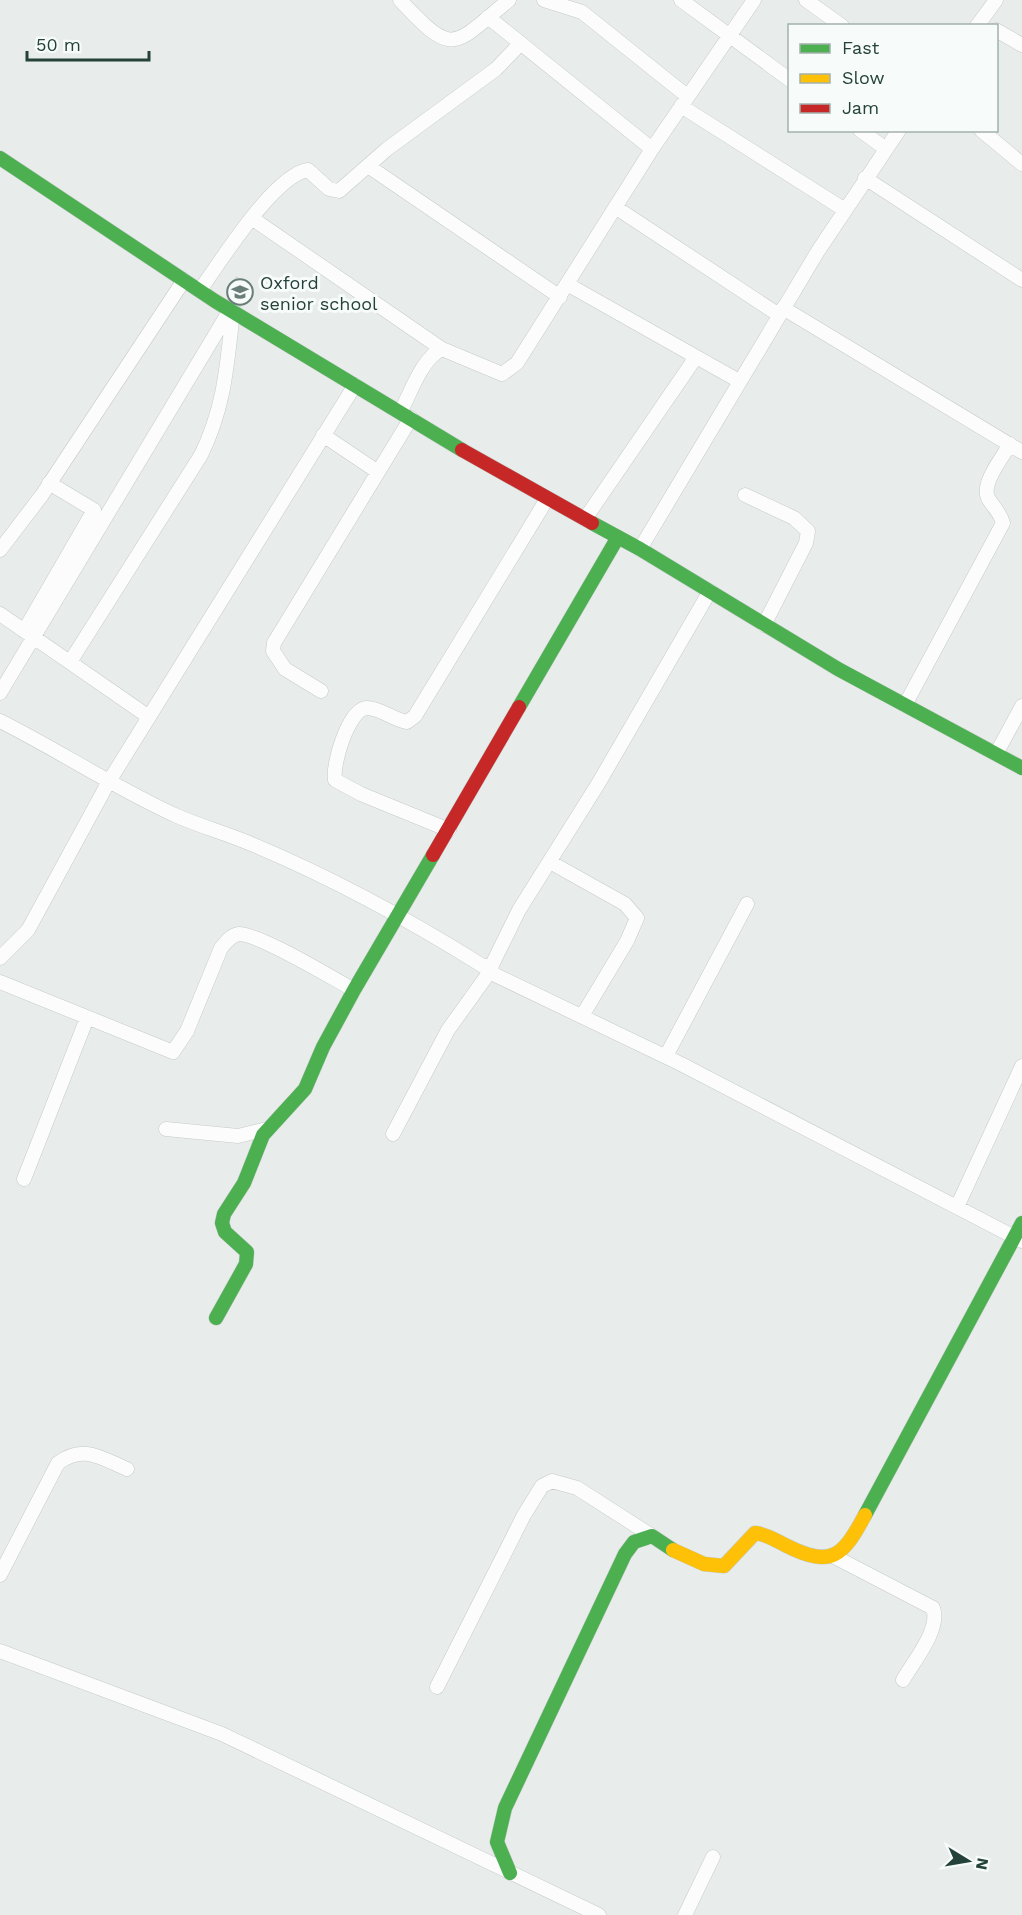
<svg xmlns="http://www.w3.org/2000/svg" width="1022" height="1915" viewBox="0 0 1022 1915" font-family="'Work Sans',sans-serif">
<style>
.built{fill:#d6dedb}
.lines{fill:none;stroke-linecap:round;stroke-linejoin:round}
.street-casing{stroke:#c5cac8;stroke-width:15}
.fast-casing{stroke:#c3cbc8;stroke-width:15}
.slow-casing{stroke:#c3cbc8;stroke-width:15}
.jam-casing{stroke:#c3cbc8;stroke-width:15}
.street{stroke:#fcfcfc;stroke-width:14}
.fast{stroke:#4caf50;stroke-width:14}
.slow{stroke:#ffc107;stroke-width:14}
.jam{stroke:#c62828;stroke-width:14}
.labels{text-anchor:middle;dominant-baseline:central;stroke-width:6;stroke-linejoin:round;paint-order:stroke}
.poi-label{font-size:18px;fill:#24423a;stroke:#f7fbf9;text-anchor:start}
</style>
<rect width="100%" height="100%" fill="#e8edeb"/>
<path class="built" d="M236,276L254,288L239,310L226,301L230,293L226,290Z"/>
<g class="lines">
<g class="street-casing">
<path id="street" d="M400,0C454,58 452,47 509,0
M544,0L582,12L687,96
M681,0L790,80
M806,0L842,26
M488,17L652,149
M977,26L996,0
M996,30L1022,45
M681,106L845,210
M860,130L886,149
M981,130L1022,164
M368,166L560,297
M865,178L1022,280
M615,207L779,315
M253,219L442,349
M567,284L739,381
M200,290C221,261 274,175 308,170L329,189L339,191L387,149L496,69L521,43
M783,308L1022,452
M401,411C411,392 422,358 442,349L502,374L517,363L652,149L754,0
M323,435L378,472
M745,495L794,518L808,531L806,543L764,625
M585,519L696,357
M640,549L818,251L899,130
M0,550L42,495L184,280
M0,614L149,717
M24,631L94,510L49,483
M70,662L201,455C225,406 227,364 233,311
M321,691L285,669L273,651L274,643L411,418
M0,693L230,310
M905,705L1003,523C1000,512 993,507 988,498C981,483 1003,457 1010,444
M0,721C60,751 115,788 177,816C200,826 225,833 249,843C331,877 408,919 483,966H492
M996,754L1022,706
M449,830L361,794L335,780C332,764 349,708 367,708C381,708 393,720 407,722L415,716L547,499
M550,862L625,904L637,918L627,941L582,1016
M0,958L28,930L108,783L355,385
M489,972L681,1064L1022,1241
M0,982L173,1052L187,1031L221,948C226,942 231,935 239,934C260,934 332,978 354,990
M666,1056L747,904
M166,1129L238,1136L267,1129
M393,1134L448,1030L486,977L519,910L598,784L710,591
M24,1179L87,1018
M957,1207L1022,1066
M833,1556L933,1608C941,1629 913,1662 903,1680
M0,1575L58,1463C83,1444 101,1458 127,1469
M0,1651L222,1734L599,1915
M437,1687L524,1515L542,1486L552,1481L577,1488L652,1536
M685,1915L713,1857"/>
</g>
<g class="fast-casing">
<path id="fast" d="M0,158L215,301L462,450
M592,523L640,549L838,669L1022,768
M519,707L618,537
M216,1318L246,1264L247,1252L225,1232L222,1223L224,1214L244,1183L263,1135L305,1089L323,1047L354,990L433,855
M865,1515L1022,1223
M510,1873L497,1842L505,1808L625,1554L634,1542L652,1536L673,1550"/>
</g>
<g class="slow-casing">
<path id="slow" d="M673,1550L704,1564L724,1566L755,1533C766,1534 775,1540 785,1545C832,1569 843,1556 865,1515"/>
</g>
<g class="jam-casing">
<path id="jam" d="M462,450L592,523
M433,855L519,707"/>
</g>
<use href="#street" class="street"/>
<use href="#fast" class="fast"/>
<use href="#slow" class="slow"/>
<use href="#jam" class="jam"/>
</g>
<defs>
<g id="school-ring" transform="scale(1.35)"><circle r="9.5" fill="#f7fbf9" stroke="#697e78" stroke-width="1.5"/><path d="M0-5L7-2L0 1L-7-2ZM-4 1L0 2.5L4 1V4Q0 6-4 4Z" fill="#697e78"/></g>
</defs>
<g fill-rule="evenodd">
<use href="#school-ring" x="240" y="292"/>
</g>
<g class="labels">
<g class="poi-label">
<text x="260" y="282">Oxford<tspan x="260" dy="21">senior school</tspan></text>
</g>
</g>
<rect x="788" y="24" width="210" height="108" fill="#f7fbf9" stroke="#a3b1ad" stroke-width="1.5"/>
<rect x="800" y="44" width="30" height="9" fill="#4caf50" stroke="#a3b1ad" stroke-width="1.5"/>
<text x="842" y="54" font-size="18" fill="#24423a">Fast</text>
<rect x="800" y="74" width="30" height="9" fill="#ffc107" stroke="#a3b1ad" stroke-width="1.5"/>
<text x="842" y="84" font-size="18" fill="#24423a">Slow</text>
<rect x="800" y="104" width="30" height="9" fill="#c62828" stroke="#a3b1ad" stroke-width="1.5"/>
<text x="842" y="114" font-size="18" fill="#24423a">Jam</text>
<g transform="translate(968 1861) rotate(101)" stroke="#f7fbf9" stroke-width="4.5" paint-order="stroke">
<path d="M0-4.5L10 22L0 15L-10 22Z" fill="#24423a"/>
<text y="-9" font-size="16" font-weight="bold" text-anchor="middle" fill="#24423a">N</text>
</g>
<path d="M27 51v9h122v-9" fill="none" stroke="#24423a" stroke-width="3"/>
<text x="36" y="51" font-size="18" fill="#24423a" stroke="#f7fbf9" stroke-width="4.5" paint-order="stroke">50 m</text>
</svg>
